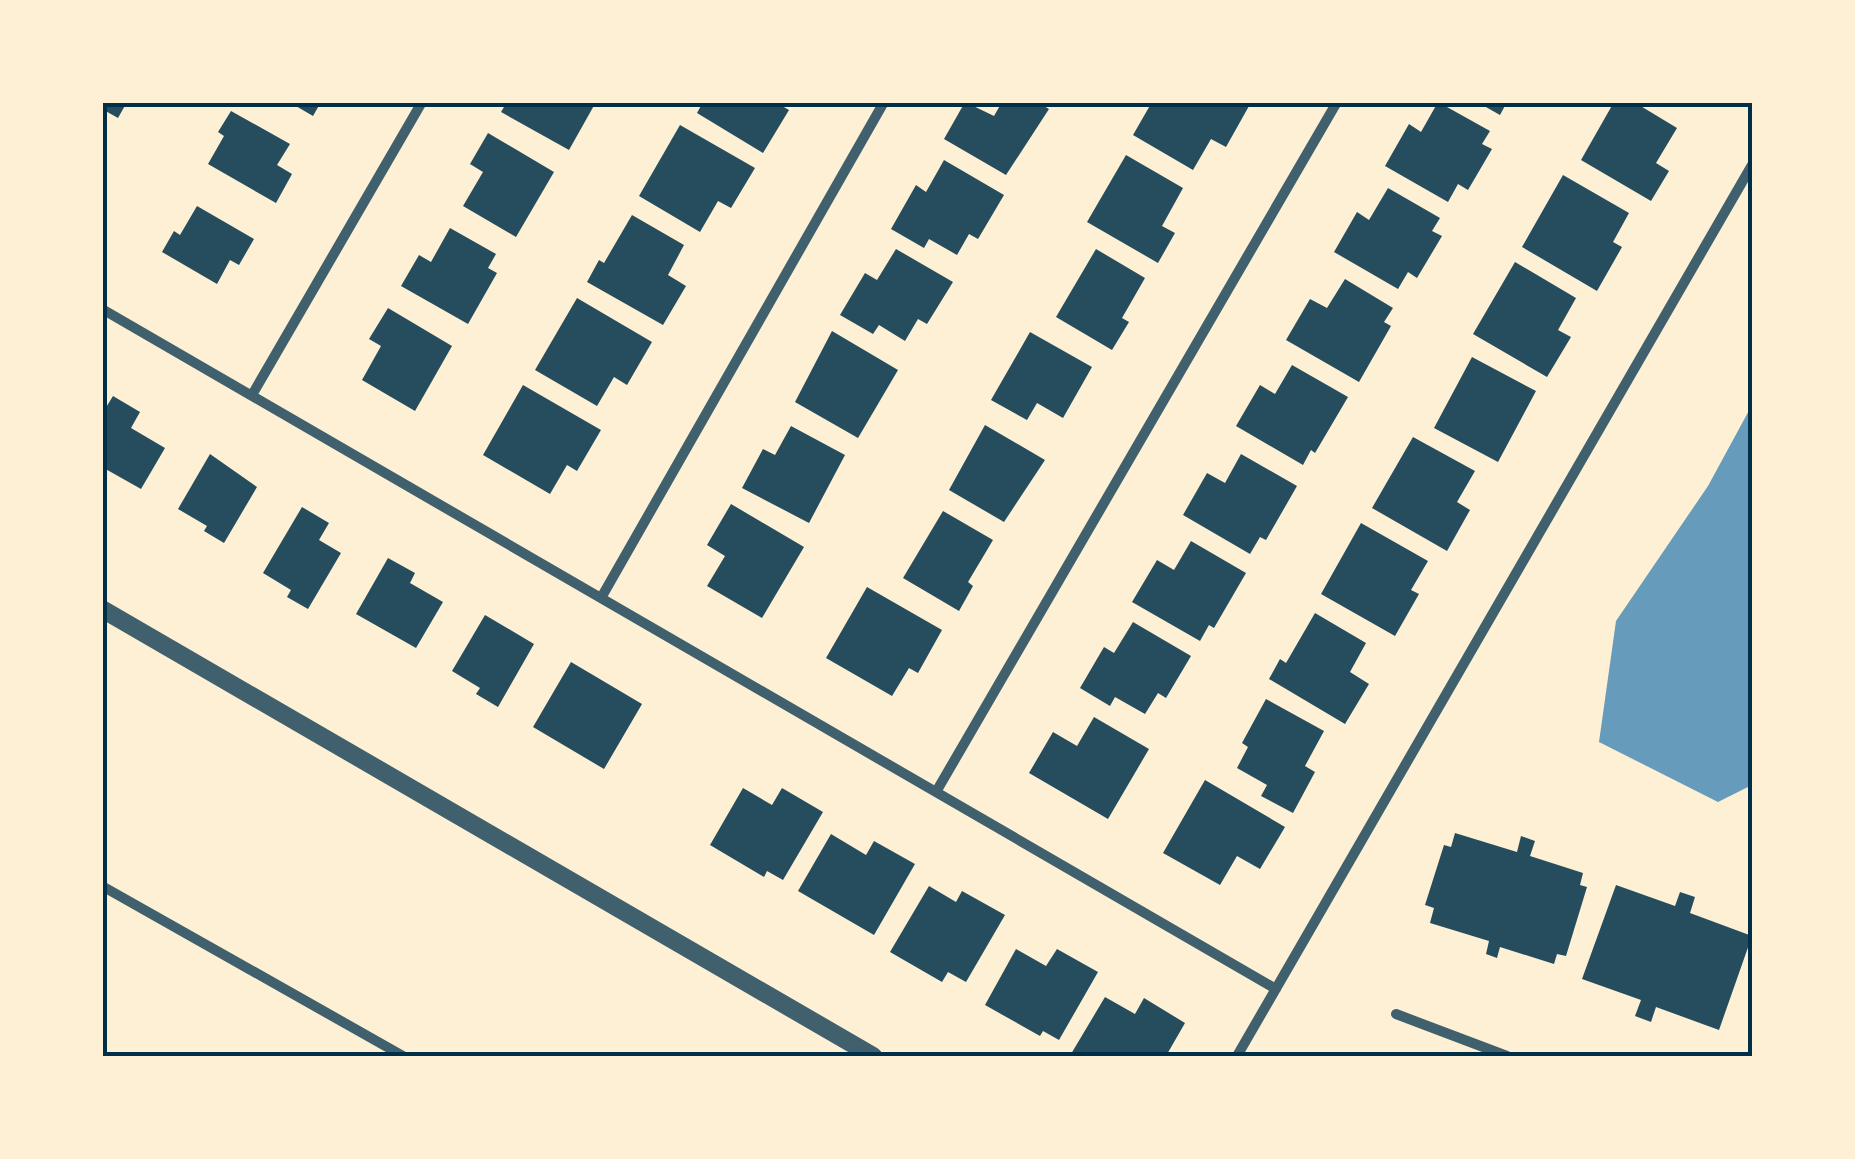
<svg xmlns="http://www.w3.org/2000/svg" width="1855" height="1159" viewBox="0 0 1855 1159" font-family="'DM Sans',sans-serif">
<style>
.water{fill:#669bbc}
.building{fill:#264d5e}
.lines{fill:none;stroke-linecap:round;stroke-linejoin:round}
.minor{stroke:#3f606c;stroke-width:10}
.tertiary{stroke:#3f606c;stroke-width:18}
.neatline{fill:none;stroke:#003049;stroke-width:4}
</style>
<rect width="100%" height="100%" fill="#fdf0d5"/>
<path class="water" d="M1752,405V785L1718,802L1599,742L1616,621L1708,486Z"/>
<path class="building" d="M102,102H127L118,118L102,109Z
M289,102H321L313,116Z
M507,102H596L569,150L501,112Z
M703,102H775L789,110L763,153L697,113Z
M965,102L994,116L1002,102H1037L1049,109L1006,175L944,139Z
M1152,102H1243L1249,106L1226,147L1211,139L1193,170L1133,135Z
M1438,102L1490,131L1482,144L1492,149L1468,190L1458,184L1448,202L1385,166L1409,124L1421,132Z
M1477,102H1507L1500,115Z
M1614,102H1634L1677,128L1656,163L1669,171L1651,201L1581,160Z
M231,111L290,144L277,165L292,174L276,203L208,164L224,136L218,132Z
M680,125L755,168L731,208L718,201L700,232L639,196Z
M488,133L554,172L516,237L463,206L483,172L470,164Z
M1126,155L1183,188L1162,226L1175,233L1158,263L1087,222Z
M944,160L1004,195L978,239L969,234L957,255L929,239L924,248L891,229L916,185L926,192Z
M1563,175L1629,213L1613,242L1622,247L1597,291L1522,247Z
M1388,188L1440,218L1432,231L1442,236L1417,278L1408,272L1398,289L1334,252L1357,212L1369,220Z
M197,206L254,239L239,265L230,260L217,284L162,252L174,231L180,235Z
M632,215L684,245L668,275L686,286L663,325L587,282L599,260L604,263Z
M450,228L496,254L488,268L497,273L468,324L401,286L419,255L431,262Z
M896,249L953,282L927,324L918,319L905,341L879,325L873,334L840,315L865,273L877,280Z
M1096,249L1145,278L1122,318L1129,322L1112,350L1056,317Z
M1515,262L1576,298L1558,330L1571,337L1547,377L1473,334Z
M1345,279L1393,308L1384,322L1391,326L1359,382L1286,340L1310,299L1327,308Z
M577,298L652,342L627,385L614,377L597,406L535,370Z
M388,308L452,346L415,411L362,380L381,346L369,339Z
M832,331L898,370L858,438L795,402Z
M1030,332L1092,367L1063,418L1037,403L1027,420L991,400Z
M1472,357L1536,391L1498,462L1434,428Z
M1292,365L1348,397L1315,453L1311,450L1303,465L1236,426L1260,385L1275,394Z
M523,385L601,430L577,471L567,465L550,494L483,455Z
M113,396L140,412L131,428L165,448L141,489L102,467V414Z
M985,425L1045,460L1004,522L949,490Z
M791,426L845,455L809,523L742,488L763,449L775,455Z
M1413,437L1475,471L1457,502L1470,510L1447,551L1372,508Z
M210,454L257,487L224,543L204,531L207,526L178,509Z
M1241,454L1297,486L1266,540L1260,537L1250,554L1183,515L1207,473L1225,483Z
M731,504L804,547L762,618L707,586L725,556L707,545Z
M302,507L329,523L319,540L341,553L308,609L287,597L291,590L263,573Z
M943,511L993,540L968,582L973,586L959,611L903,578Z
M1361,523L1428,561L1411,590L1419,594L1395,636L1321,594Z
M1191,541L1246,573L1214,628L1209,625L1200,641L1132,602L1157,560L1174,570Z
M388,558L415,573L410,583L443,602L416,648L356,614Z
M867,587L942,630L918,673L909,668L892,696L826,658Z
M1315,613L1366,643L1350,672L1369,684L1345,724L1269,679L1280,659L1286,663Z
M485,615L534,644L498,707L476,694L480,688L452,671Z
M1133,622L1191,656L1166,698L1158,693L1145,714L1115,697L1110,706L1080,688L1104,647L1114,653Z
M571,662L642,704L604,769L533,727Z
M1266,699L1324,731L1305,766L1315,772L1293,813L1261,796L1267,785L1237,768L1248,747L1242,743Z
M1094,717L1149,749L1108,819L1029,773L1053,732L1077,746Z
M1205,780L1285,827L1260,869L1237,856L1220,885L1163,853Z
M743,788L772,805L782,788L823,812L783,880L767,871L764,877L710,845Z
M1455,833L1517,852L1521,836L1535,841L1530,856L1583,873L1580,885L1587,887L1566,956L1557,954L1554,964L1500,947L1497,958L1486,954L1489,941L1430,923L1434,908L1425,905L1444,845L1451,847Z
M831,834L866,855L874,841L915,864L874,935L798,891Z
M1616,885L1675,906L1680,892L1695,897L1690,913L1752,936L1719,1030L1656,1007L1651,1022L1635,1016L1641,1000L1582,979Z
M929,886L956,902L962,891L1005,915L966,982L948,972L942,982L890,952Z
M1016,949L1046,966L1057,949L1098,972L1059,1040L1043,1031L1040,1036L985,1005Z
M1105,997L1135,1014L1144,998L1185,1023L1166,1056L1071,1054Z"/>
<g class="lines">
<path class="minor" d="M102,309L1276,989
M252,395L422,102
M601,598L884,102
M936,792L1337,102
M102,886L403,1056
M1396,1014L1507,1056
M1237,1056L1752,165"/>
<path class="tertiary" d="M102,609L873,1056"/>
</g>
<rect width="1855" height="1159" fill="none" stroke="#fdf0d5" stroke-width="210"/>
<rect x="105" y="105" width="1645" height="949" class="neatline"/>
</svg>
